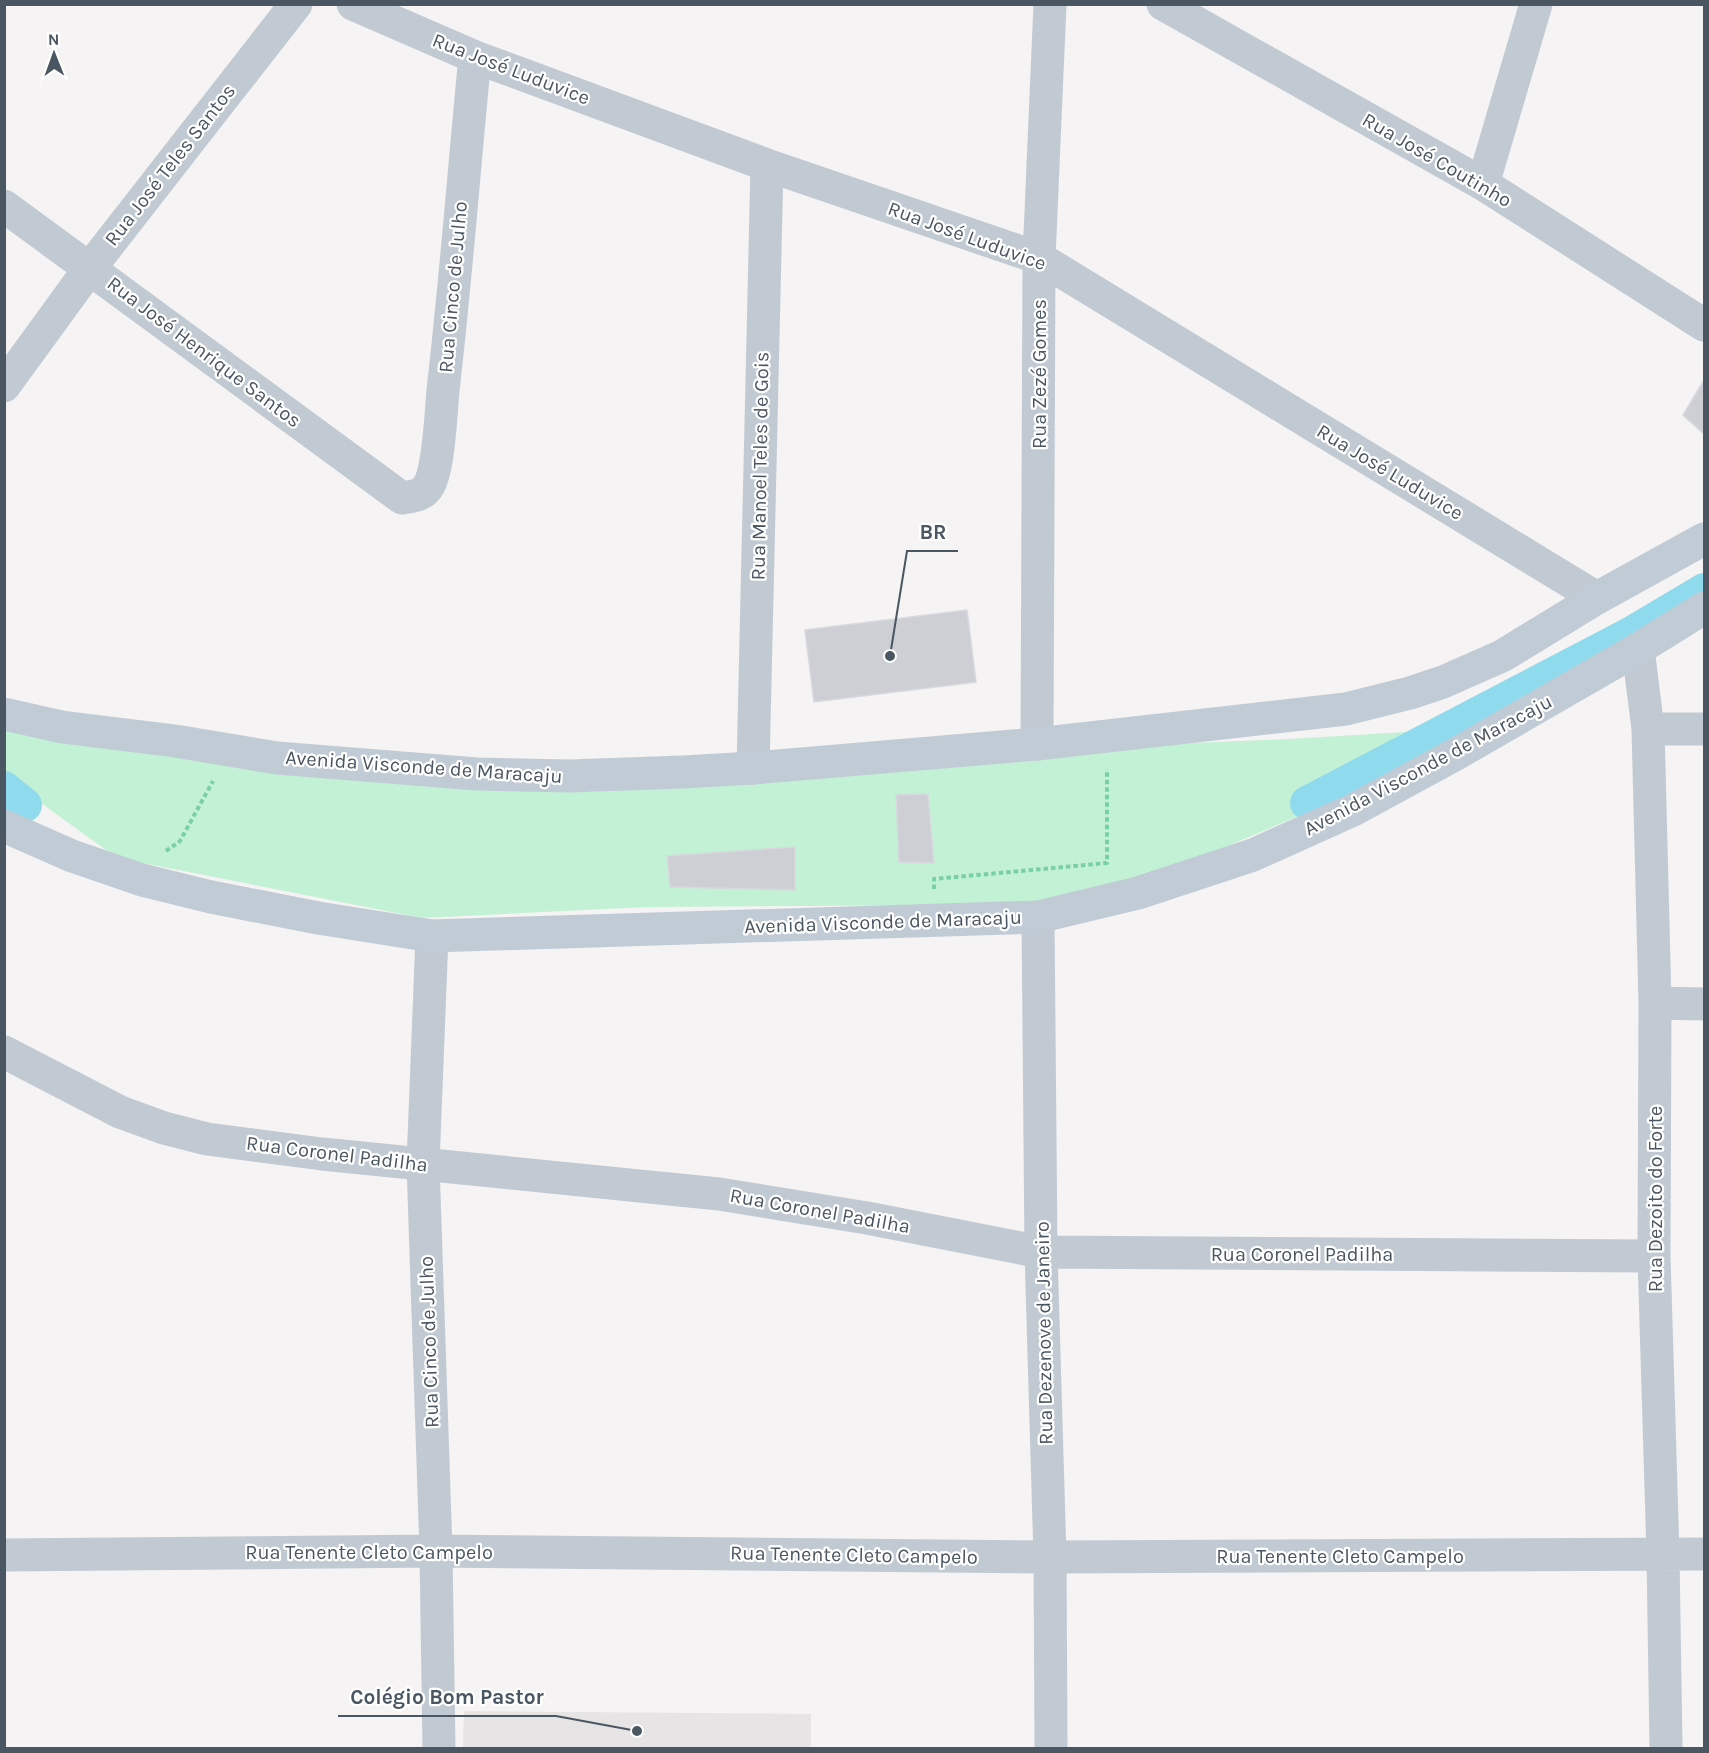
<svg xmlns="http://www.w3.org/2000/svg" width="1709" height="1753" viewBox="0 0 1709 1753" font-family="Karla,sans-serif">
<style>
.education{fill:#e6e4e5}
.green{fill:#c3f1d5}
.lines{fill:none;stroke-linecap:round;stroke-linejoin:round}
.canal{stroke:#90daee;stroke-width:34}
.building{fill:#cdcfd5;stroke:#d7d9de;stroke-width:1.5}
.path{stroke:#7ad0a6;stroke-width:4;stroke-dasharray:4.5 3;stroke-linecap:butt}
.street{stroke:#c1cad2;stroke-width:33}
.secondary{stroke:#c1cbd6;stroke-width:33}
.labels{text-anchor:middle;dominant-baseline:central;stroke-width:4.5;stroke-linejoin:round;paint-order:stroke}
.street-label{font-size:20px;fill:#4a5661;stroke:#fff}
.leader{fill:none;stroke:#4a5661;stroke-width:2}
.callout-dot{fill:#4a5661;stroke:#fff;stroke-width:2}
.callout-label{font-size:21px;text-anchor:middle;font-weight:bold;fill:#4a5661;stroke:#fff;stroke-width:4.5;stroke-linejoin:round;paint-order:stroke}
</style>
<rect width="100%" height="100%" fill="#f5f3f3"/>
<path class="education" d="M464,1711L811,1714V1748H463Z"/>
<path class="green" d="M5,725L428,786L588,792L774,782L1088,747L1288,739L1422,731L1302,795L1308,812L1152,878L1031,902L932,905L646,907L422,918L117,858L5,777Z"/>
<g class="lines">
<path class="canal" d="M4,788L25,805
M1307,803L1630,634L1704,590"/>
</g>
<path class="building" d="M1704,380V434L1683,415Z
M967,610L976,682L814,702L805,630Z
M928,794L934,863L899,862L896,795Z
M795,847V890L670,887L667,856Z"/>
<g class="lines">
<path class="path" d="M166,851L180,841L213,781
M934,889V879L1107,863V769"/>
<path class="street" d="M353,4L475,57L767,165L1039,258L1597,598
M1163,4L1483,184L1704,325
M1483,184L1536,4
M4,206L402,498C413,496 423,496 429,485C439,467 441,412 443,390C456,279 464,168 475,57
M4,386L90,268L296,4
M1638,649L1648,729L1655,1003L1654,1256L1663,1554L1666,1748
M1648,729H1704
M1037,744L1039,258L1050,4
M753,768L767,165
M1038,917L1041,1252L1050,1557L1051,1748
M432,936L423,1164L436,1551L439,1748
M1655,1003L1704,1004
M4,1052L120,1112L164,1128L207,1139L322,1154L719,1194L867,1218L1041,1252L1654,1256
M4,1555L436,1551L1050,1557L1704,1554"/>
<path class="secondary" d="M4,714L62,727L175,741L277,758L477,774L570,776L683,772L753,768L1037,744L1346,709L1410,693L1443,682L1502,656L1597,598L1704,539
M4,826L72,856L142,880L211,897L318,918L432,936L1038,917L1138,893L1253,855L1353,810L1456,754L1638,649L1704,608"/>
</g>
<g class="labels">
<g class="street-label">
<text transform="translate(511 69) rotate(21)">Rua José Luduvice</text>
<text transform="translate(1437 160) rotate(30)">Rua José Coutinho</text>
<text transform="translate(170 165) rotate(-52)">Rua José Teles Santos</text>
<text transform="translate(967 236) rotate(20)">Rua José Luduvice</text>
<text transform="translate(453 287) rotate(-85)">Rua Cinco de Julho</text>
<text transform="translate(204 352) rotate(37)">Rua José Henrique Santos</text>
<text transform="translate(1039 374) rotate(-90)">Rua Zezé Gomes</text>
<text transform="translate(760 466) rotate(-89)">Rua Manoel Teles de Gois</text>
<text transform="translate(1390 472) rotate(31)">Rua José Luduvice</text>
<text transform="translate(1428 765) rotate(-28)">Avenida Visconde de Maracaju</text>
<text transform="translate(424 767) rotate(4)">Avenida Visconde de Maracaju</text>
<text transform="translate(883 922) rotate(-2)">Avenida Visconde de Maracaju</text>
<text transform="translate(337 1154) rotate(7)">Rua Coronel Padilha</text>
<text transform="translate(1655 1199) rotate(-90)">Rua Dezoito do Forte</text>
<text transform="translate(820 1211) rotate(10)">Rua Coronel Padilha</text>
<text x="1302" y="1254">Rua Coronel Padilha</text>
<text transform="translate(1044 1333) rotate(-91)">Rua Dezenove de Janeiro</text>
<text transform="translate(429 1342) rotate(-92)">Rua Cinco de Julho</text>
<text x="369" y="1552">Rua Tenente Cleto Campelo</text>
<text transform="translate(854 1555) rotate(1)">Rua Tenente Cleto Campelo</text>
<text x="1340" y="1556">Rua Tenente Cleto Campelo</text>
</g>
</g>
<path class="leader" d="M890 656L907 551H958M637 1731L556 1716H338"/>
<g class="callout-dot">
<circle cx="890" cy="656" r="6"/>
<circle cx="637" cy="1731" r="6"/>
</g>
<g class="callout-label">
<text x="933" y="539">BR</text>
<text x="447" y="1704">Colégio Bom Pastor</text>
</g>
<rect width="1709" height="1753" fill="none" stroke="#4a5661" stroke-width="12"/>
<g transform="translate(54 54) rotate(359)" stroke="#ffffff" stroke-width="4.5" paint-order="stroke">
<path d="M0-4.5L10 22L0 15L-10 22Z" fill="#4a5661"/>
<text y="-9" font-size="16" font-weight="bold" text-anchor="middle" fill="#4a5661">N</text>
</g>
</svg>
